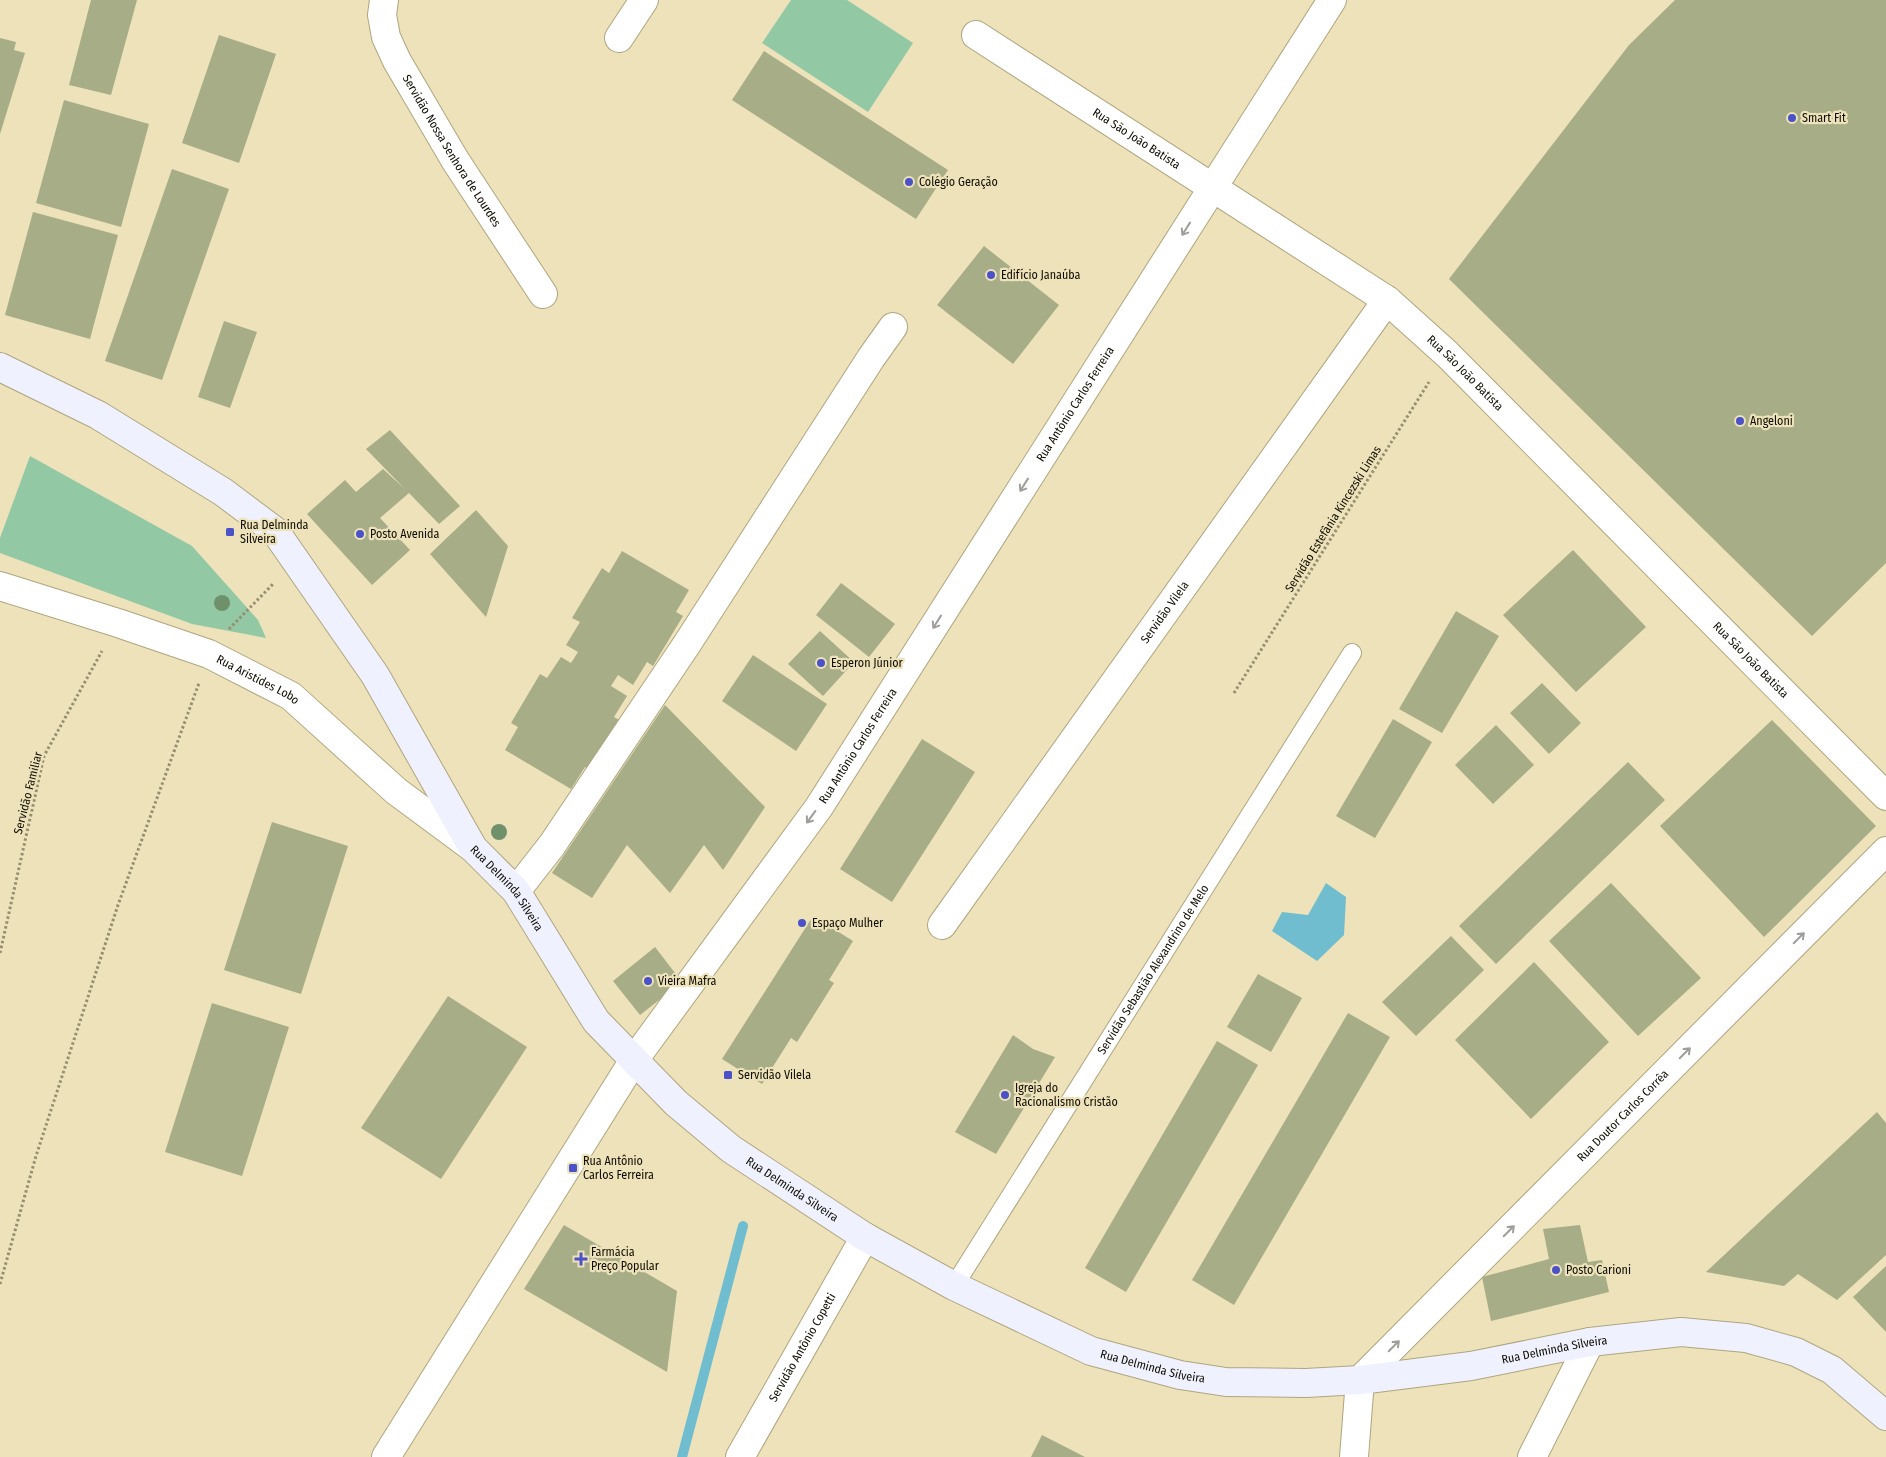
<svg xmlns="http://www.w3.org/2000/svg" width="1886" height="1457" viewBox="0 0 1886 1457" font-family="'Fira Sans Condensed',sans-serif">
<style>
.green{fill:#92c9a4}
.water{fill:#70bdcf}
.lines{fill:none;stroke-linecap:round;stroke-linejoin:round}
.stream{stroke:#70bdcf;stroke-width:10}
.building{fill:#a7ad87}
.service-casing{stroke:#afa57f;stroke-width:20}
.minor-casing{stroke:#afa57f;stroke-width:30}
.secondary-casing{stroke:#afa57f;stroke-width:30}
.path{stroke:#958e71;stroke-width:3;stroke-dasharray:2.5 2.5;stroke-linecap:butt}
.service{stroke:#fff;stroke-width:18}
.minor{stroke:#fff;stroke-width:28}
.secondary{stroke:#eff2fe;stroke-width:28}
.tree{fill:#6e916b}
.oneway{stroke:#9f9e9a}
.poi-dot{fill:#4b52c8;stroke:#ede2ba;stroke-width:2}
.labels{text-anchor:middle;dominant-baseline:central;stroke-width:4.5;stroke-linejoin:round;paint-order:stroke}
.poi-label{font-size:12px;fill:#100d02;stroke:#ede2ba;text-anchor:start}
.street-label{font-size:12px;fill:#100d02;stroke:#ede2ba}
</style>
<rect width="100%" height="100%" fill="#ede2ba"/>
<path class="green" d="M791,0H847L913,43L868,112L762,43Z
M30,456L192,546L258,620L266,638L192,624L0,553V538Z"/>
<path class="water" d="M1326,883L1346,897L1344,935L1317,961L1272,931L1282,912L1308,915Z"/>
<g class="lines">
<path class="stream" d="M682,1457L743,1226"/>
</g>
<path class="building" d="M91,0H137L111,95L69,85Z
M1675,0H1886V563L1812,636L1449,279L1629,45Z
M219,35L276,54L239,163L182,143Z
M0,38L16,42L14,50L25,53L0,134Z
M764,51L948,170L916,219L732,100Z
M64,100L149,124L121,227L36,203Z
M172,169L229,189L162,380L105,361Z
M33,212L118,235L90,339L5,315Z
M984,246L1059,305L1013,364L937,305Z
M224,321L257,332L230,408L198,397Z
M390,430L460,506L439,524L409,493L380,518L410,550L372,585L307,514L345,480L356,492L383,469L405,489L366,449Z
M476,510L508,546L486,617L430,554Z
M1573,550L1646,627L1576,692L1503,615Z
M622,551L689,590L676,612L683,616L653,666L647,662L633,685L618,675L611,686L627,696L614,717L621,721L591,770L585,767L571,789L505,750L518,727L511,723L540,674L547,678L561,657L571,663L578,652L566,645L580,622L572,618L602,568L609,573Z
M841,583L895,624L869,657L816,615Z
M1456,611L1499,636L1442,733L1399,709Z
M820,631L854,662L823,696L788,664Z
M753,655L827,704L796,751L722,701Z
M1542,683L1581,723L1549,754L1510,713Z
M665,705L765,807L723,870L704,845L670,893L627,845L592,898L552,873Z
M1393,719L1432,742L1375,838L1336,816Z
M1772,720L1876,826L1764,937L1660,826Z
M1496,725L1534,765L1493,804L1455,765Z
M922,739L975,772L892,902L840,869Z
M1628,762L1665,800L1496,964L1459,926Z
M272,822L348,846L301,994L224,970Z
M1611,883L1701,978L1638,1036L1549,941Z
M813,916L853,941L829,980L834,983L797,1042L791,1038L762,1084L722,1059Z
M1451,936L1484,970L1416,1036L1382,1002Z
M655,947L682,982L640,1015L613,981Z
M1534,962L1609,1042L1531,1119L1455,1040Z
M1258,974L1302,998L1271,1052L1227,1027Z
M448,996L527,1047L441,1179L361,1128Z
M212,1003L289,1027L242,1176L165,1152Z
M1348,1013L1390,1037L1234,1305L1192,1280Z
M1013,1035L1033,1049L1055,1057L996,1154L955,1132Z
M1217,1041L1258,1065L1126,1292L1085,1268Z
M1877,1112L1886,1123V1255L1837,1300L1798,1274L1784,1286L1706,1272Z
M564,1225L677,1291L667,1372L524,1289Z
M1580,1225L1588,1262L1602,1260L1609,1292L1491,1321L1482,1277L1549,1259L1543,1229Z
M1886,1266V1332L1853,1297Z
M1042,1435L1085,1457H1031Z"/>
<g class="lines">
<g class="service-casing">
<g id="service">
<path id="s1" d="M954,1286L1352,653"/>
</g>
</g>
<g class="minor-casing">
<g id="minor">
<path id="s2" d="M384,0L382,15L386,37L397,61L455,160L543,294"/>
<path id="s3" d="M976,35L1387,300L1447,354L1886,796"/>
<path d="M619,38L644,0"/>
<path id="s4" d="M0,586L118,623L209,654L291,696L396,791L473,848"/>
<path d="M516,891L552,845L687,644L871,358L893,327"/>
<path id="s5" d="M942,925L1387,300"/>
<path id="s6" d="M386,1457L634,1060L819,807L1332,0"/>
<path id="s7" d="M740,1457L865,1237"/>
<path id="s8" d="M1354,1457L1360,1380L1886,851"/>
<path d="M1532,1457L1590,1342"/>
</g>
</g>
<g class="secondary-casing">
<g id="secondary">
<path id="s9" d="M0,367L98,415L223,492L275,531L375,675L473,848L516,891L596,1021L676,1103L731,1149L865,1237L954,1286L1091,1351L1180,1375L1226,1382L1306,1383L1360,1380L1471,1366L1590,1342L1681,1332L1746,1338L1796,1352L1832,1370L1886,1416"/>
</g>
</g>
<path class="path" d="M229,629L274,583
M1234,693L1429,382
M0,953L44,756L102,651
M0,1284L36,1156L118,905L199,683"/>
<use href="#service" class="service"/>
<use href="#minor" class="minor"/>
<use href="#secondary" class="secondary"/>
</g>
<g class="tree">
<circle cx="222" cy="603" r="8"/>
<circle cx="499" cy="832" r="8"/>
</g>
<defs><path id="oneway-shaft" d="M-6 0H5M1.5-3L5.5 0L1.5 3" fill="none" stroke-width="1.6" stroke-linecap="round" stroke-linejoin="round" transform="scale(1.25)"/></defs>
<g class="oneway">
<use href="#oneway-shaft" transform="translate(1186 229) rotate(122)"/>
<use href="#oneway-shaft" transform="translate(1024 485) rotate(122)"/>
<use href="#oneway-shaft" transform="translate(937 622) rotate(122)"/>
<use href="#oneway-shaft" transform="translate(811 817) rotate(126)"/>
<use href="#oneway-shaft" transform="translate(1799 938) rotate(-45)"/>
<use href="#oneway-shaft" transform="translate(1685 1053) rotate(-45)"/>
<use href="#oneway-shaft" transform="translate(1509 1231) rotate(-45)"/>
<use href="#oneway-shaft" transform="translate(1394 1346) rotate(-45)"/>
</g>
<g class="poi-dot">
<circle cx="1792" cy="118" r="5"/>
<circle cx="909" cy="182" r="5"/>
<circle cx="991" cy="275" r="5"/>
<circle cx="1740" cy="421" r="5"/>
<rect x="225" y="527" width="10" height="10" rx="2.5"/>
<circle cx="360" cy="534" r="5"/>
<circle cx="821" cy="663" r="5"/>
<circle cx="802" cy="923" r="5"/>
<circle cx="648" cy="981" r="5"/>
<rect x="723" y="1070" width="10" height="10" rx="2.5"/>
<circle cx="1005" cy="1095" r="5"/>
<rect x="568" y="1163" width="10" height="10" rx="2.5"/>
<path d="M578.5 1251.5h5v5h5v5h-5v5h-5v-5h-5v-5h5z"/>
<circle cx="1556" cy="1270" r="5"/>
</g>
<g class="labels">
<g class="poi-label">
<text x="1802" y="118">Smart Fit</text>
<text x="919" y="182">Colégio Geração</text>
<text x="1001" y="275">Edifício Janaúba</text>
<text x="1750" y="421">Angeloni</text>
<text x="240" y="525">Rua Delminda<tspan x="240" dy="14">Silveira</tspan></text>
<text x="370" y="534">Posto Avenida</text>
<text x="831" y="663">Esperon Júnior</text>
<text x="812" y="923">Espaço Mulher</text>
<text x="658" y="981">Vieira Mafra</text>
<text x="738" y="1075">Servidão Vilela</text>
<text x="1015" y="1088">Igreja do<tspan x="1015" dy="14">Racionalismo Cristão</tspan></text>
<text x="583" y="1161">Rua Antônio<tspan x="583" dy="14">Carlos Ferreira</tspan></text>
<text x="591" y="1252">Farmácia<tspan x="591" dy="14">Preço Popular</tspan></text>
<text x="1566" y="1270">Posto Carioni</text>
</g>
<g class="street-label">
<text stroke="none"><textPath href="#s3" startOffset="191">Rua São João Batista</textPath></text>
<text stroke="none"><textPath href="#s2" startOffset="169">Servidão Nossa Senhora de Lourdes</textPath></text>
<text stroke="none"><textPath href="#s3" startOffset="596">Rua São João Batista</textPath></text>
<text stroke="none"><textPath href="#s6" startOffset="1259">Rua Antônio Carlos Ferreira</textPath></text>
<text transform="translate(1333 519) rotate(-58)">Servidão Estefânia Kincezski Limas</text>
<text stroke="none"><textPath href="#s5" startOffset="384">Servidão Vilela</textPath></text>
<text stroke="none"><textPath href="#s3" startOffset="1001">Rua São João Batista</textPath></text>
<text stroke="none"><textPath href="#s4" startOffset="275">Rua Aristides Lobo</textPath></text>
<text stroke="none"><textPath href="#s6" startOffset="854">Rua Antônio Carlos Ferreira</textPath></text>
<text transform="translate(28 793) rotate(-76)">Servidão Familiar</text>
<text stroke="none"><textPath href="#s9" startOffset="748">Rua Delminda Silveira</textPath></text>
<text stroke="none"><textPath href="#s1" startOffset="374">Servidão Sebastião Alexandrino de Melo</textPath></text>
<text stroke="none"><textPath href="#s8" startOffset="450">Rua Doutor Carlos Corrêa</textPath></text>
<text stroke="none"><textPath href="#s9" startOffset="1168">Rua Delminda Silveira</textPath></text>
<text stroke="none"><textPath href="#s7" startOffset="126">Servidão Antônio Copetti</textPath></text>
<text stroke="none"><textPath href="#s9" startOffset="1978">Rua Delminda Silveira</textPath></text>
<text stroke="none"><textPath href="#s9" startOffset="1572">Rua Delminda Silveira</textPath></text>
</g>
</g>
</svg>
